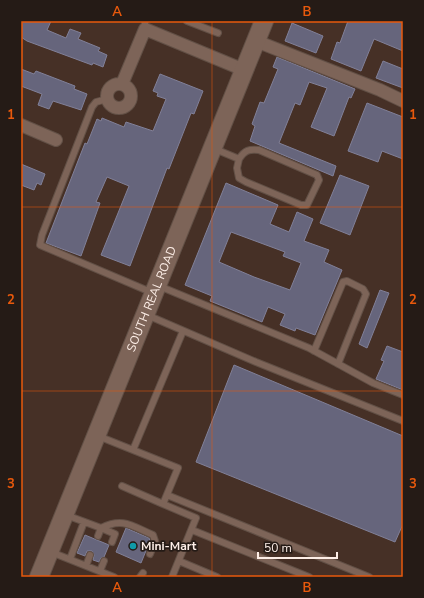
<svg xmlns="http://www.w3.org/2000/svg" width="424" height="598" viewBox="0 0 424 598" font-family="'Nunito Sans',sans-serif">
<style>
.building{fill:#66657c;stroke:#818098;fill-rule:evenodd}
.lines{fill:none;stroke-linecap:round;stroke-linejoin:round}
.lane-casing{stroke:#625046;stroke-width:8}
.street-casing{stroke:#625046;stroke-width:14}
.secondary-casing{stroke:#625046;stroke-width:20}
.lane{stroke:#7d6458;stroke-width:6}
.street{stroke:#7d6458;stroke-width:12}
.secondary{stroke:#7d6458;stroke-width:18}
.grid{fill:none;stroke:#e8590c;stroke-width:1;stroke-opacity:0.55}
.culture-dot{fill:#0f9aa8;stroke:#251b16;stroke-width:1.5}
.labels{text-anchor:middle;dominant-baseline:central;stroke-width:3.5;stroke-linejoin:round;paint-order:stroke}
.street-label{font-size:12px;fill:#fdeee7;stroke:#251b16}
.poi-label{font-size:12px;font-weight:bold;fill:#fdeee7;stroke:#251b16;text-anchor:start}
.neatline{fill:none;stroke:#e8590c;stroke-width:1.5}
.grid-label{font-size:13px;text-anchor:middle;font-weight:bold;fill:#e8590c}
</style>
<rect width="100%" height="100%" fill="#463026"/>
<path class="building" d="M21,21H51L47,30L66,38L70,29L81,33L78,39L100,48L98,51L107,55L103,67L93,63L92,65L27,41L21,37Z
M348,21H403V51L374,39L361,71L331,59L337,42L340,43Z
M292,23L323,36L316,53L285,41Z
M277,57L355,89L351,98L349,97L334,136L311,127L327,88L309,82L300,105L295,103L279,143L336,166L333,176L250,141L255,126L252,124L260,102L264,103L278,69L273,67Z
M383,61L403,69V88L376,78Z
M21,69L34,74L36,71L75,86L74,89L87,94L81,110L53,101L49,109L38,105L42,94L21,86Z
M160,74L203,91L194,114L191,113L169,169L167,168L130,266L101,255L129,186L107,177L96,202L100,203L81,256L46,243L85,143L87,144L97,119L101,121L102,118L124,127L126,122L153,131L166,99L157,96L158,93L153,91Z
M367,103L403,117V159L382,151L378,162L348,151Z
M21,164L45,174L41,185L37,183L34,190L21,185Z
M340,175L369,186L350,235L320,223Z
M226,183L278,205L270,224L289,232L297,212L313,219L304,241L329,250L324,262L342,270L315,335L296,328L295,331L280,325L285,314L268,307L262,322L210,301L212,296L185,285ZM231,232L285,252L283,256L301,263L290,290L254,277L219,262Z
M380,290L389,293L367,348L359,344Z
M387,346L403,352V390L376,379L384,361L381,360Z
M234,365L403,436V524L395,542L196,462Z
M126,528L149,538L150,541L141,563L116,552Z
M85,535L109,545L104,557L101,558L99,562L93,560L94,555L92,551H87L85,556L77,553Z"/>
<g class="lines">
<g class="lane-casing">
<path id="lane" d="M187,21L218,33
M145,29V21
M107,99L96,102L92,107L42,235L40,245L153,293
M215,149L239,159L237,168L239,178L246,182L301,205H307L319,180L317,175L259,150C249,149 245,150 239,159
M159,286L309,348L373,383L403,395
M147,315L256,362L403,421
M314,351L343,282L347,281L363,289L366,294L338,364
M98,436L133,450L183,331
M122,486L163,504L178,468L133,450
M167,495L369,577
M163,504L196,518L172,577
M66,515L101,528L98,536
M101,528C123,517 132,526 153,535L155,541L150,554
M101,528L115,534L112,542
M192,530L309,577
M51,552L114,577
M70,559L84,522
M179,561L217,577
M86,566L90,555
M100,571L104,561
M140,577L143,573"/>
</g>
<g class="street-casing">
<path id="street" d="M256,41L380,90L403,101
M122,84L145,29L244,70
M107 96a12 12 0 1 1 24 0a12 12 0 1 1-24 0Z
M21,125L56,140"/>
</g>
<g class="secondary-casing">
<g id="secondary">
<path id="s1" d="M39,577L264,21"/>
</g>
</g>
<use href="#lane" class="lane"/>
<use href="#street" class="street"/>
<use href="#secondary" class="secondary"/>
</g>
<path class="grid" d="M212,21V577M21,207H403M21,391H403"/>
<circle class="culture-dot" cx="133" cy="546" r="4"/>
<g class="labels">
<g class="street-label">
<text stroke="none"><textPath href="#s1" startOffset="300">SOUTH REAL ROAD</textPath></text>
</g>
<g class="poi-label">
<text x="141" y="546">Mini-Mart</text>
</g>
</g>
<rect width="424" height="598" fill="none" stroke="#251b16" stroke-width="44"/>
<path d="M258 552v6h79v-6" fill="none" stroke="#fdeee7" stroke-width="2"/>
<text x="264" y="552" font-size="12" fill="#fdeee7" stroke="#251b16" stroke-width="3" paint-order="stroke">50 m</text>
<rect x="22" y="22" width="380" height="554" class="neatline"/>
<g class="grid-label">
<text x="117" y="16">A</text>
<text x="307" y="16">B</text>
<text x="11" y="119">1</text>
<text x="413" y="119">1</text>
<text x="11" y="304">2</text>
<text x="413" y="304">2</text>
<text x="11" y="488">3</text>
<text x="413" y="488">3</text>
<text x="117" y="592">A</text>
<text x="307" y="592">B</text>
</g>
</svg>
